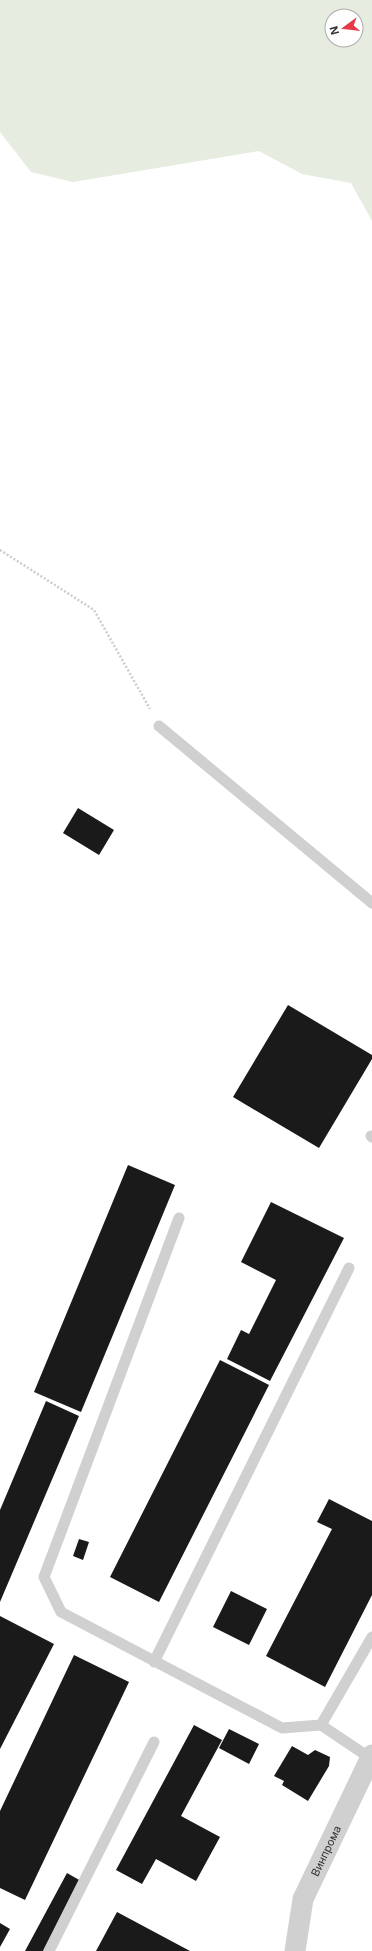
<svg xmlns="http://www.w3.org/2000/svg" width="372" height="1951" viewBox="0 0 372 1951" font-family="Inter,sans-serif">
<style>
.green{fill:#e6ecdf;fill-rule:evenodd}
.building{fill:#1a1a1a}
.lines{fill:none;stroke-linecap:round;stroke-linejoin:round}
.path{stroke:#cdcdcd;stroke-width:2.5;stroke-dasharray:2 2;stroke-linecap:butt}
.lane{stroke:#d0d0d0;stroke-width:11}
.street{stroke:#d0d0d0;stroke-width:21}
.labels{text-anchor:middle;dominant-baseline:central;stroke-width:4;stroke-linejoin:round;paint-order:stroke}
.street-label{font-size:11px;fill:#333;stroke:#fff}
</style>
<rect width="100%" height="100%" fill="#fff"/>
<path class="green" d="M0,0H372V221L351,183L302,174L259,151L73,182L31,172L0,132ZM332,16H356V40H332Z"/>
<path class="building" d="M78,808L114,830L99,855L63,833Z
M288,1005L372,1055V1059L319,1148L233,1097Z
M128,1165L175,1185L81,1412L34,1392Z
M271,1202L344,1238L270,1381L227,1359L241,1330L249,1334L276,1280L241,1262Z
M220,1360L269,1385L159,1602L110,1577Z
M46,1401L79,1416L0,1602V1510Z
M329,1499L372,1521V1595L325,1687L266,1656L332,1529L317,1522Z
M79,1539L89,1542L83,1560L73,1556Z
M231,1591L267,1609L249,1645L213,1627Z
M0,1616L54,1644L0,1749Z
M74,1655L129,1682L25,1900L0,1888V1811Z
M194,1725L222,1740L181,1816L220,1837L196,1881L156,1859L142,1884L116,1870Z
M229,1729L259,1744L249,1764L219,1748Z
M292,1746L308,1755L315,1750L330,1757L329,1766L308,1801L282,1785L284,1781L274,1776Z
M67,1873L81,1881L43,1951H25Z
M117,1912L190,1951H96Z
M0,1923L10,1929L0,1947Z"/>
<g class="lines">
<path class="path" d="M0,550L94,610L150,709"/>
<path class="lane" d="M159,726L372,903
M371,1136L372,1137
M179,1218L44,1577L61,1612L282,1728L321,1725L372,1637
M154,1662L349,1268
M321,1725L370,1758
M49,1951L154,1742"/>
<path class="street" id="s1" d="M295,1951L303,1899L372,1755"/>
</g>
<g class="labels">
<g class="street-label">
<text stroke="none"><textPath href="#s1" startOffset="106">Винпрома</textPath></text>
</g>
</g>
<g transform="translate(344 28) rotate(255)"><circle r="19" fill="#ffffff" stroke="#adadad"/>
<path d="M0-3L7 15L0 10L-7 15Z" fill="#e63946"/>
<text y="-6" font-size="11" font-weight="bold" text-anchor="middle" fill="#333333">N</text>
</g>
</svg>
